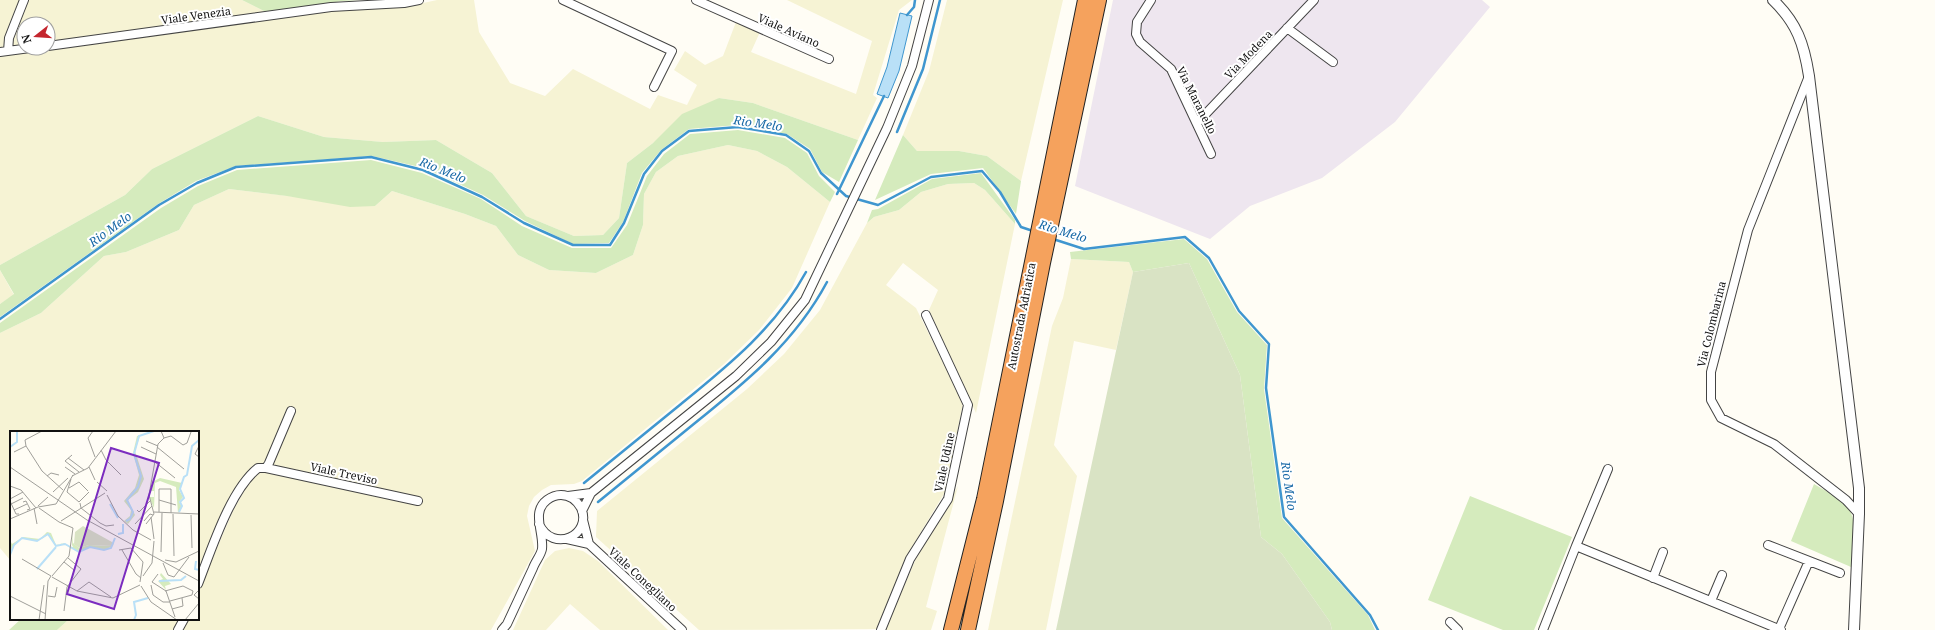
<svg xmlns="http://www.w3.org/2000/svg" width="1935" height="630" viewBox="0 0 1935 630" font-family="'Noto Serif',serif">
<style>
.industrial{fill:#eee6ef}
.farmland{fill:#f6f3d4}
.green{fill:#d5ebbd}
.cemetery{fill:#d9e3c4}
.water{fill:#b9e0f7;stroke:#3f96cf}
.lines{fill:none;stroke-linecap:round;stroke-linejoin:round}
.stream{stroke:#3f96cf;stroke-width:2.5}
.minor-casing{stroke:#444;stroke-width:10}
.tertiary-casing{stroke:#444;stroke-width:12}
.motorway-casing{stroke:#222;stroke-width:16}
.minor{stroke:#fff;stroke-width:8}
.tertiary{stroke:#fff;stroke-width:10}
.motorway{stroke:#f5a25d;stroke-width:14}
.labels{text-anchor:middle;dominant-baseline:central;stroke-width:4;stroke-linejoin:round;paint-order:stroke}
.street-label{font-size:11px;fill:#111;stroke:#fff}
.water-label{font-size:12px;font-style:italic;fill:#1768a6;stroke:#fff}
.inset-river{fill:none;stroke:#b9e0f7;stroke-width:2}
.inset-road{fill:none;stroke:#a09f9a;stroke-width:1}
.view{fill:#7b2cbf;fill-opacity:0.15;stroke:#7b2cbf;stroke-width:2}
.inset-edge{fill:none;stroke:#111;stroke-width:2}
</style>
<rect width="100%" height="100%" fill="#fffdf5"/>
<path class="industrial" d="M1113,0H1482L1490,7L1395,122L1322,178L1250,206L1210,239L1075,186Z"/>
<path class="farmland" d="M0,0H22L6,47L0,48Z
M27,0H242L268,13L48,42V24H24V45L11,46L12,38Z
M437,0H474L479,32L510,83L545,96L573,69L650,109L658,95L687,105L697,85L674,70L685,51L705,65L723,56L736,22L760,32L751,52L856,94L872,41L787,0H912L899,10L873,95L877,98L858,140L753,103L719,98L653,143L627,163L619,218L603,235L574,236L526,216L492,173L436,140L383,142L324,137L258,116L152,169L125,195L0,265V56L332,11L405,7Z
M947,0H1063L1021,181L987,156L959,151H917L903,135L929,71Z
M728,145L757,151L787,167L830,202L792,288L759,330L724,364L582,481L574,484L551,485L542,490L534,497L529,506L527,516L535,551L491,630H182L187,619H198V592L233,511L251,479L257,474L264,471L262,465L251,469L241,480L223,514L198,575V432H11V561L0,548V333L41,313L104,256L126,252L179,230L194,205L229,189L375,206L392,191L465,214L496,226L518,255L549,270L596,273L633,255L643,225L644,194L656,172L678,156Z
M974,183L985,190L1015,224L976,413L929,310L938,290L903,263L886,285L916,308L963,403L945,492L906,557L878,629L699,630L596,537L597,511L747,389L784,354L820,310L867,223L874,217L899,210L921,192L948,184Z
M1071,259L1129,262L1133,272L1116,350L1074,341L1054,445L1077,476L1046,630H988L1052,326L1063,298Z
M0,270L14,295L0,304Z
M958,486L926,607L937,611L931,630H885L915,561Z
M569,548L583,551L598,561L668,630H600L570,604L546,630H513L545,560L555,551Z
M65,619H179L174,630H57L67,621Z"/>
<path class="green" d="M242,0H361L342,1L268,13Z
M719,98L753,103L858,140L839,182L822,172L810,149L787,134L738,125L689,129L661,150L642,173L623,222L609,243L573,244L525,221L483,195L424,168L372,156L236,166L196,181L158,204L0,317V304L14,294L0,270V265L125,195L152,169L258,116L324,137L383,142L436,140L492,173L526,216L574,236L603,235L619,218L627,163L653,143L682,114Z
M738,130L785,138L807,153L819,176L835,192L830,202L787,167L757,151L728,145L678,156L656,172L644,194L643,225L633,255L596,273L549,270L518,255L496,226L465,214L392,191L375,206L350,207L287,196L229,189L194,205L179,230L126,252L104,256L41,313L0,333V323L161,208L198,186L237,170L371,160L422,173L481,199L522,226L572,248H611L627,225L647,176L664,154L690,134Z
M903,135L917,151H959L987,156L1021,181L1016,214L983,168L931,174L875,200Z
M981,173L1015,220V224L985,190L974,183L948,184L921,192L899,210L874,217L867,223L872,210L878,209L932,179Z
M1184,239L1207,259L1237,312L1267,345L1264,389L1282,518L1368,615L1375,630H1332L1330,622L1282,554L1261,537L1240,375L1189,263L1133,272L1129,262L1071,259L1070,252Z
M1814,484C1824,490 1836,496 1845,504C1860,518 1852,549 1851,567L1791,541Z
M1470,496L1572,537L1534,630H1503L1428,600Z
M21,619H65L67,621L57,630H9Z"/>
<path class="cemetery" d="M1189,263L1240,375L1261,537L1282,554L1330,622L1332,630H1056L1133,272Z"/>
<path class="water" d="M900,13L912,16L899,71L888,98L877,94L887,67Z"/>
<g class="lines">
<path class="stream" d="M907,15L914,7L915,0
M897,132L923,69L940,0
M837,194L884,96
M1053,239L1084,249L1185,237L1209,258L1239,311L1269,344L1266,388L1284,517L1370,615L1378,630
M0,319L159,205L197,183L236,167L371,157L423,170L482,197L524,223L573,245H610L624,223L644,174L662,151L689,131L738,127L786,135L809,151L821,173L846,196L878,205L931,177L982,171L1000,192L1021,227L1033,231
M584,483C616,457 649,430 681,404C729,365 776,327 806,272
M598,502C630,476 663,449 695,423C747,381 795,342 827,282"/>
<g class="minor-casing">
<path id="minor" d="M563,0L672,51L654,87
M696,0L829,59
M1151,0L1137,22L1136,34L1140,42L1171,69L1211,154
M1287,28L1333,62
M48,46L331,7L404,3L419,0
M8,51L9,38L24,0
M0,52L30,48
M1809,76L1748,230L1711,372V400L1721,418L1774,444L1846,500L1859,514
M1197,123L1314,0
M266,468L269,463L291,411
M568,496L591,493
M582,511L591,493L736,376L771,342L805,300L887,128L912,66L929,0
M583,520L589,544
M567,539L589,544L682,630
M1768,545L1840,573
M1576,546L1608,469
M1653,578L1663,552
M198,584C211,551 230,490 258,468H266L418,501
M1711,601L1722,575
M1450,622L1458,630
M1779,629L1809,561
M178,630L184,619
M502,630L507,624C516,605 524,587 533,568C535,562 541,555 542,549C544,532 531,512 547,500C551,497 556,495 561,495C570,495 577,501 581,508C593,535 553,554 539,524
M881,630L910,559L948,499L968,405L926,315
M1543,630L1576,546L1781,630"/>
</g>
<g class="tertiary-casing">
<path id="tertiary" d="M1773,0C1797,23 1804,44 1809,76L1859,488V514L1854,630"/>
</g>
<g class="motorway-casing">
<path id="motorway" d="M951,630L984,499L1085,0
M968,630L996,501L1043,263L1099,0"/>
</g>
<use href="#minor" class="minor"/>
<use href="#tertiary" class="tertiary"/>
<use href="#motorway" class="motorway"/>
</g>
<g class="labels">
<g class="street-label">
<text transform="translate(196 15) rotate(-8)">Viale Venezia</text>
<text transform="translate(789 30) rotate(24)">Viale Aviano</text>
<text transform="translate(1248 54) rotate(-46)">Via Modena</text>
<text transform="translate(1197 100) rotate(63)">Via Maranello</text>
<text transform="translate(1021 316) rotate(-79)">Autostrada Adriatica</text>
<text transform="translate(1711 324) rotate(-76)">Via Colombarina</text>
<text transform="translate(944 462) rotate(-78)">Viale Udine</text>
<text transform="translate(344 473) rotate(12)">Viale Treviso</text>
<text transform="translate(643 579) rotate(43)">Viale Conegliano</text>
</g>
<g class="water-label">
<text transform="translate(758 123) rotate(8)">Rio Melo</text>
<text transform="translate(443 170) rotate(22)">Rio Melo</text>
<text transform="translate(110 229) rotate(-36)">Rio Melo</text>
<text transform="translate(1063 231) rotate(17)">Rio Melo</text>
<text transform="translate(1289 486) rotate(82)">Rio Melo</text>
</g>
</g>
<g transform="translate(10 431)">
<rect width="189" height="189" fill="#fffdf5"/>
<path d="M146,0L130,5L125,20L134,48L128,61L118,69L125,84L118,93L114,90L120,85L121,79L114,70L125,57L129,44L123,22L127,5ZM150,47L172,52L169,59L173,66L169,71L172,75L168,82L166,56L150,50L145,52L144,77L139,66H144V60H140L142,51ZM37,101L41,102L46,114L54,112L60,116L52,112L46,115L38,103L33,107L27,110L12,107L4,114L0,123V109L2,113L13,106L30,108ZM63,101V112L69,117L79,114L101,115L105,106L103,115L94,119L80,116L69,121L61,116H63L62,114ZM151,142L161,153L155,155L156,159L148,150L153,148L150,144Z" fill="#d5ebbd"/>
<path d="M73,95L102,111V115L79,114L69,117L64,113L65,101Z" fill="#d9e3c4"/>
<path class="inset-river" d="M0,16L7,11V0M100,73L108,87M169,81L172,75L170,71L174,67L170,58L174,46L177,44L182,15L189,9M116,90L120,88L123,81L117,69L128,56L131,45L124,23L129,5L144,0M108,103L113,102V93M0,124L4,114L12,107L27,110L38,103L46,115L55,113L69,121L80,116L94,119L101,117L105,107M186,130L185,138L189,139M27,138L46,116M149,150L171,149L176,145M124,189L126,184L124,171L138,167"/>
<path class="inset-road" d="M32,0L15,9L16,15L32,40L53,59M83,0L78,7L85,26M154,7L161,5L173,14L177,12L181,1M136,10L148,15M189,15L185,23L189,26M131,16L146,23M147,16L174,38M91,19L96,29L111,44M4,21L16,15M62,24L55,30L69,41M58,27L74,39M145,31L165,47M0,36L77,89L189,150M55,36L65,43M79,36L85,49M37,45L41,42L49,44M62,45L78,37L106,0M61,48L57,61L69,71L79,61M87,51L97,60M0,55L11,59L26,77M59,57L69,51L78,60M43,61L58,47M97,64L108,85L123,99L141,109M0,68L13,61M149,69L166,74M0,70L6,83H9M13,71L16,70L20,78L17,79M70,72L71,77L90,92L96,95L104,94M1,73L13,67M28,75L38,66M24,77L27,93M29,77L49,91L63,97L59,125L42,145M4,79L17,73M127,79L129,81L140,70M144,81L189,83M149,81V58H161V82M163,83L164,125M181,84L182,117M141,86L144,108M0,88L28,76L46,73L63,44M51,90L95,62M134,90L140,83L143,84M125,93L142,75M136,93L144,83L139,64L148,13L154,7L151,0M109,119L121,117L133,131L130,151M112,119L126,143L131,147M151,121L152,82M12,128L41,145M155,129L166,131L189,120M54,131L64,139M153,132L158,144L164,146L179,126M148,143L142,151L156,160L165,186M133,145L142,132L144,110M42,146L67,160L103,167L130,154M141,154L143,164L153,171H160M131,155L141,171L167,189M189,159L184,164L189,168M67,160L79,151L101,166M155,160L173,155L183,160L182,164L160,170M0,165L36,183M38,165L45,166L47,156M162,178L173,175L172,167M54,180L57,156L71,138L58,127M29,189L34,154M35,189L38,150L41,145M175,189L189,172"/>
<path class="view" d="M101,17L149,32L104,178L57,163Z"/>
<rect width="189" height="189" class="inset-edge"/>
</g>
<g transform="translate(36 36) rotate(253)"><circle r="19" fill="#ffffff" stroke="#a0a0a0"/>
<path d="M0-3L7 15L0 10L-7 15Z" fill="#c4262e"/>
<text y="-6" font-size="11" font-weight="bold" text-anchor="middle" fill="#111111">N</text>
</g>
</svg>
